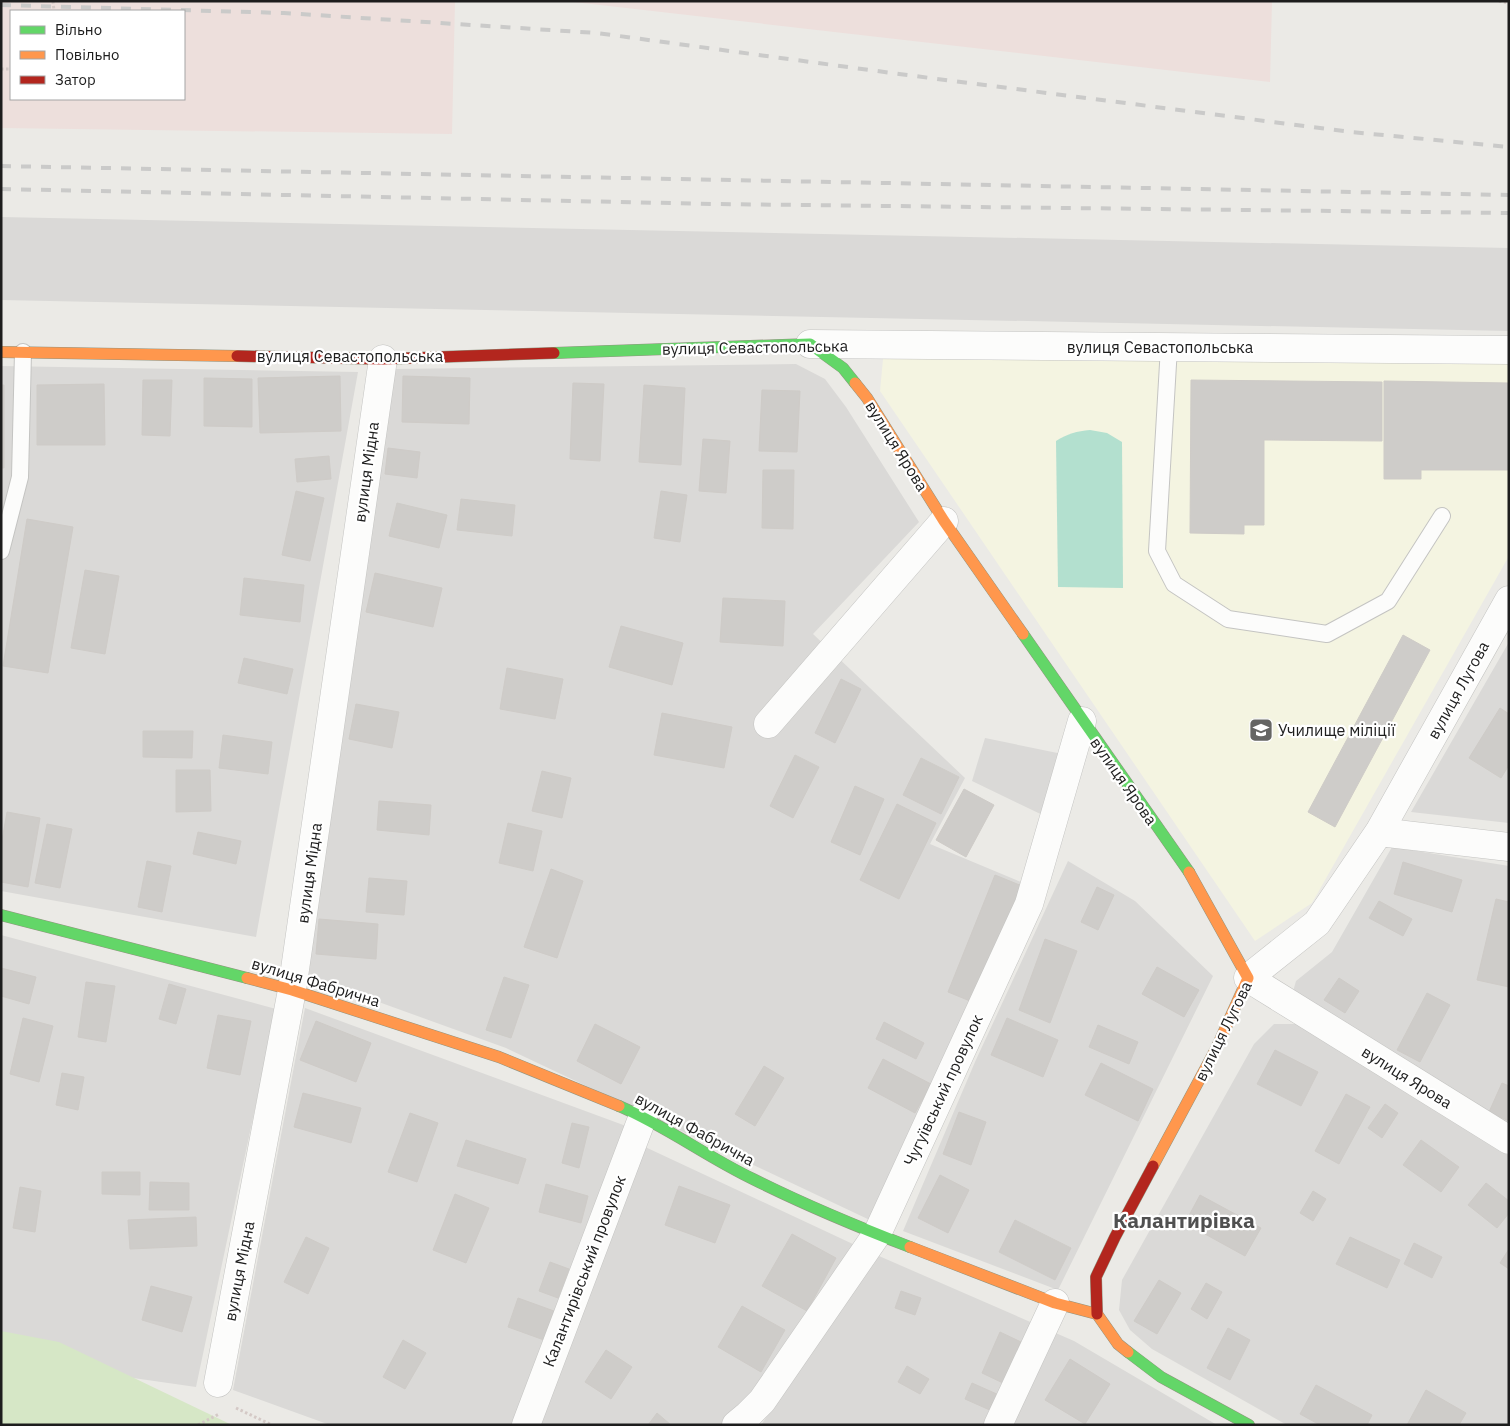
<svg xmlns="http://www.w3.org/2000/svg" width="1510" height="1426" viewBox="0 0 1510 1426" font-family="'IBM Plex Sans',sans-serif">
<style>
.residential{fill:#dad9d7}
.commercial{fill:#eddfdc;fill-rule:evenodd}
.education{fill:#f4f4e1}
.grass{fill:#d6e7c6}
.pitch{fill:#b3e0cf}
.building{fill:#ceccc9;stroke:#cecbc7}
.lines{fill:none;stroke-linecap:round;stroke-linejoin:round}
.lane-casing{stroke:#c4c4c2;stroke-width:18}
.street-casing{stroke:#c4c4c2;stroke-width:29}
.fast-casing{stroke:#91947f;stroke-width:12}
.slow-casing{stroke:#91947f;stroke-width:12}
.jam-casing{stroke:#91947f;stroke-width:12}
.path{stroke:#d4c9c6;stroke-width:3;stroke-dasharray:2.5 2.5;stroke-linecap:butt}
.lane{stroke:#fcfcfb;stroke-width:16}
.street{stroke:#fcfcfb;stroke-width:28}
.fast{stroke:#63d668;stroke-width:11}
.slow{stroke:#ff974d;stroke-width:11}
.jam{stroke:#b3261e;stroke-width:11}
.rail{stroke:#cacac9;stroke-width:4;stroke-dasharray:10 10;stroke-linecap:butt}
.labels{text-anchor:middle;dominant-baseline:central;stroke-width:4.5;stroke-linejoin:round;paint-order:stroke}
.street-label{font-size:16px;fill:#1d1d1d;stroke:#fff}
.poi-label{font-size:16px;fill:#1d1d1d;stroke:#fff;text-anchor:start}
.district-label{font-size:21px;font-weight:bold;fill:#505050;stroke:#fff}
</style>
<rect width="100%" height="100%" fill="#ebeae6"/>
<path class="residential" d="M1,217L1509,248V331L1,300Z
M796,364L825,379L846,407L919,522L813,634L965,778L930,844L1028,885L874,1222L506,1048L304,975L394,369Z
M1,366L358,372L256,937L1,891Z
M1509,642V823L1411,812Z
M985,738L1072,756L1053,820L972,781Z
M1392,847L1509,866V1132L1292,995L1296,981L1332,952Z
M1068,861L1135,901L1213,976L1058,1290L903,1231L975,1062Z
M1,935L276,1009L196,1387L1,1359Z
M305,1008L626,1126L513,1425H330L233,1390Z
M1274,1024H1300L1509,1156V1425H1287L1152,1349L1130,1330L1119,1310L1122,1280L1254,1044Z
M643,1146L855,1245L743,1411L726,1425H537Z
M879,1256L1074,1341L1217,1425H761Z"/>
<path class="commercial" d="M1,1H455L452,134L1,128ZM11,11H184V99H11Z
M565,1H1272L1270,82Z"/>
<path class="education" d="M883,359L1509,362V556L1312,903L1255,941L880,391Z"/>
<path class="grass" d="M1,1331L59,1342L232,1425H1Z"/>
<path class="pitch" d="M1090,430L1107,433L1122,442L1123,588L1058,587L1056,441C1067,434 1077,431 1090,430Z"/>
<path class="building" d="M340,376L341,431L260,433L258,378Z
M403,376L470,378L469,424L402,422Z
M204,378L252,379V427L204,426Z
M143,380H172L170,436L142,435Z
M1191,380L1382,382V441L1264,440V525H1244V534L1190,533Z
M1384,381L1509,383V470H1421V479H1384Z
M573,383L604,384L600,461L570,459Z
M104,384L105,445H37V385Z
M1,385H4V468H1Z
M644,385L685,388L681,465L639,462Z
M762,390L800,391L797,452L759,451Z
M703,439L730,441L726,493L699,491Z
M388,448L420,452L417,478L385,474Z
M329,456L331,479L297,482L295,459Z
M763,470H794L793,529L762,528Z
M296,491L324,498L310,561L282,555Z
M661,491L687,495L680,542L654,538Z
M461,499L515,505L512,536L457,530Z
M397,503L447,515L439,548L389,536Z
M27,519L73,527L48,673L3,666Z
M85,570L119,576L105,654L71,648Z
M375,573L442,588L433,627L366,612Z
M244,578L304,585L300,622L240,615Z
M723,598L785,601L783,646L720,642Z
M621,626L683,643L672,685L609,667Z
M1403,635L1430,650L1335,827L1308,812Z
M244,658L293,669L287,694L238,683Z
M507,668L563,679L555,719L500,709Z
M841,679L861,689L835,743L815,733Z
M356,704L399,712L392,748L349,739Z
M1500,708L1509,714V765L1501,778L1469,758Z
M662,713L732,727L724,768L654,755Z
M143,731H193L192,758L143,757Z
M223,735L272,742L268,774L219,768Z
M795,755L819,767L793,818L770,806Z
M921,758L959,777L941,814L903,795Z
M176,770H210L211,811L176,812Z
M542,771L571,778L562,818L532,811Z
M855,786L884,799L860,855L831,842Z
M964,789L994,805L966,857L936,840Z
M379,801L431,805L429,835L377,830Z
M897,804L936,823L899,899L860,880Z
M7,812L40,818L28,887L1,882V846Z
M508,823L542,831L533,871L499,863Z
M47,824L72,829L60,888L35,883Z
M198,832L241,841L236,864L193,854Z
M147,861L171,866L162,912L138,907Z
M1403,862L1462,880L1452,912L1394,894Z
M551,869L583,881L557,958L524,947Z
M995,875L1022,886L975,1003L948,992Z
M369,878L407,881L404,915L366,912Z
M1097,887L1114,895L1098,930L1081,922Z
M1496,899L1509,902V987L1477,980Z
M1379,901L1412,919L1403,936L1369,918Z
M319,919L378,924L376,959L316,954Z
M1045,939L1077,951L1050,1023L1019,1010Z
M1157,967L1199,990L1184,1017L1142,994Z
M1,968L36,977L29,1004L1,996Z
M504,977L529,985L511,1038L486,1030Z
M1339,978L1359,991L1345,1013L1324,1000Z
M86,982L115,986L106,1042L78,1037Z
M169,984L186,989L176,1024L159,1019Z
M1427,993L1450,1005L1420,1062L1397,1050Z
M218,1015L251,1021L240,1075L207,1068Z
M23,1018L53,1026L39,1082L10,1074Z
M1007,1018L1058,1040L1043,1077L991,1055Z
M316,1021L371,1043L356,1082L300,1060Z
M884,1022L924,1043L916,1059L876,1039Z
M595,1024L640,1047L621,1084L577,1061Z
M1098,1025L1138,1042L1129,1064L1089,1047Z
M1275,1050L1318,1072L1301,1106L1257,1084Z
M883,1059L931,1084L915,1113L868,1088Z
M1101,1063L1153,1089L1138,1121L1085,1095Z
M764,1066L784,1078L755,1126L735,1114Z
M62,1073L84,1077L78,1110L56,1105Z
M1502,1083L1509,1086V1121L1489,1112Z
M303,1093L361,1108L351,1143L294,1127Z
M1346,1094L1370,1107L1339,1164L1315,1151Z
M1385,1104L1398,1113L1382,1138L1368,1128Z
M959,1112L986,1122L971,1165L943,1154Z
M410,1113L438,1123L417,1182L388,1172Z
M572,1123L589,1127L579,1168L562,1163Z
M466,1140L526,1159L518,1184L457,1166Z
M1421,1140L1459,1167L1441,1192L1403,1165Z
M102,1172H140V1195L102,1194Z
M940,1175L969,1190L948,1233L918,1218Z
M150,1182L189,1183V1210H149Z
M1486,1183L1509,1201V1213L1497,1228L1468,1205Z
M546,1184L588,1196L581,1223L539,1212Z
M679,1186L730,1205L715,1243L665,1225Z
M20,1187L41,1191L35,1232L13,1228Z
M1313,1191L1326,1199L1313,1221L1300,1213Z
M455,1194L489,1208L466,1263L433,1250Z
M1200,1195L1261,1228L1245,1256L1185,1223Z
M196,1217L197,1246L130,1249L128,1220Z
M1015,1220L1071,1248L1055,1280L999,1252Z
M792,1234L836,1258L807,1311L762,1286Z
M306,1237L329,1248L308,1294L284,1282Z
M1350,1237L1400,1260L1387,1288L1336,1264Z
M1414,1243L1442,1257L1432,1278L1404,1264Z
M1509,1249V1269L1500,1263Z
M550,1262L569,1269L558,1298L539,1291Z
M1159,1280L1181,1293L1157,1334L1134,1321Z
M1206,1283L1222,1292L1207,1319L1191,1309Z
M151,1286L192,1297L182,1332L142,1320Z
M901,1291L921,1298L915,1315L895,1308Z
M518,1298L554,1311L544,1340L508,1327Z
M742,1306L785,1330L761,1372L718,1347Z
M1228,1328L1250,1340L1230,1380L1207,1368Z
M1000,1332L1021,1342L1003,1383L982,1373Z
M403,1340L426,1353L405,1389L383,1377Z
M606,1350L632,1367L611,1399L585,1382Z
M1070,1359L1110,1384L1085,1424L1045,1400Z
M907,1366L929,1379L920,1394L898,1382Z
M972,1383L999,1395L992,1411L965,1399Z
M1316,1385L1372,1415L1367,1425H1320L1300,1414Z
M1426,1390L1466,1413L1459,1425H1407Z
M657,1413L671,1425H648Z"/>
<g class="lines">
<g class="lane-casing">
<path id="lane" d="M1169,347L1157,551L1174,584L1228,619L1327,634L1388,601L1442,516
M1,551L20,477L23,352"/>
</g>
<g class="street-casing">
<path id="street" d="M810,344L1509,350
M1509,600L1379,832L1317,923L1248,978L1509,1140
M768,724L944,521
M1379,832L1509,847
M218,1383L292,990L383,359
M526,1425L643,1116
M736,1425L748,1415L762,1401L877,1234L1029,904L1082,721
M998,1425L1055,1303"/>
</g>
<g class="fast-casing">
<path id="fast" d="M554,353L810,344L843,368L855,383
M1023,634L1189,872
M1,915L247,978
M619,1106C666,1126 707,1157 753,1179C803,1204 858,1227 910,1247
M1128,1352L1161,1377L1249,1425"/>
</g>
<g class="slow-casing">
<path id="slow" d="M1,352L237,356
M855,383L867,398L944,521L1023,634
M247,978L292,990L499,1057L619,1106
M1153,1166L1217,1047L1248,978L1189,872
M910,1247L1055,1303L1097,1314L1118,1344L1128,1352"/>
</g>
<g class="jam-casing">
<path id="jam" d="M237,356L383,359L554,353
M1097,1314L1096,1277L1115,1237L1153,1166"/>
</g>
<path class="path" d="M53,1L54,11
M1499,1L1509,3
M1,69H11
M236,1408L272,1425
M198,1425L219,1414"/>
<use href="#lane" class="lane"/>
<use href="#street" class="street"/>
<use href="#fast" class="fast"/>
<use href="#slow" class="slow"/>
<use href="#jam" class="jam"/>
<path class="rail" d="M1,5L284,13L597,33L899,74L1351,132L1509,147
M1,166L1509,195
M1,189L715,204L1509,213"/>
</g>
<defs>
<g id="university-square" transform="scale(1.25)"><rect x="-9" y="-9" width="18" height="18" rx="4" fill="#656563" stroke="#fff"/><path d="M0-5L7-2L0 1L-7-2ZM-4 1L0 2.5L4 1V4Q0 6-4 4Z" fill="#fff"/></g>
</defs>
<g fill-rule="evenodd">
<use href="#university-square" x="1261" y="730"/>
</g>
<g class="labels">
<g class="street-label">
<text transform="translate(755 347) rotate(-1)">вулиця Севастопольська</text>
<text x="1160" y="347">вулиця Севастопольська</text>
<text x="350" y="356">вулиця Севастопольська</text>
<text transform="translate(897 446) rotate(58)">вулиця Ярова</text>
<text transform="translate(366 472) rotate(-82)">вулиця Мідна</text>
<text transform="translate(1458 690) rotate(-61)">вулиця Лугова</text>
<text transform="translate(1124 781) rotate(55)">вулиця Ярова</text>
<text transform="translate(309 873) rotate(-82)">вулиця Мідна</text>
<text transform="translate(316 982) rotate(17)">вулиця Фабрична</text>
<text transform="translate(1223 1031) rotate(-64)">вулиця Лугова</text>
<text transform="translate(1407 1077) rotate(32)">вулиця Ярова</text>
<text transform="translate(943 1090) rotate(-65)">Чугуївський провулок</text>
<text transform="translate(695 1129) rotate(29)">вулиця Фабрична</text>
<text transform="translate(239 1271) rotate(-79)">вулиця Мідна</text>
<text transform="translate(584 1271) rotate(-69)">Калантирівський провулок</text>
</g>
<g class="poi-label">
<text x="1278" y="730">Училище міліції</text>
</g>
<g class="district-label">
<text x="1184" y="1220">Калантирівка</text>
</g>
</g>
<rect width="1510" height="1426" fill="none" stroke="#1d1d1d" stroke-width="5"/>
<rect x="10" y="10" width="175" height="90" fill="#ffffff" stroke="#a5a5a5"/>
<rect x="20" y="26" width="25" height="8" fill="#63d668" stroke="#a5a5a5"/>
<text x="55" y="35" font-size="15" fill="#1d1d1d">Вільно</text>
<rect x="20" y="51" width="25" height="8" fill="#ff974d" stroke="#a5a5a5"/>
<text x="55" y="60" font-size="15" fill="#1d1d1d">Повільно</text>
<rect x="20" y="76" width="25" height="8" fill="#b3261e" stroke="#a5a5a5"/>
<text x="55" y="85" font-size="15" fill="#1d1d1d">Затор</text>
</svg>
